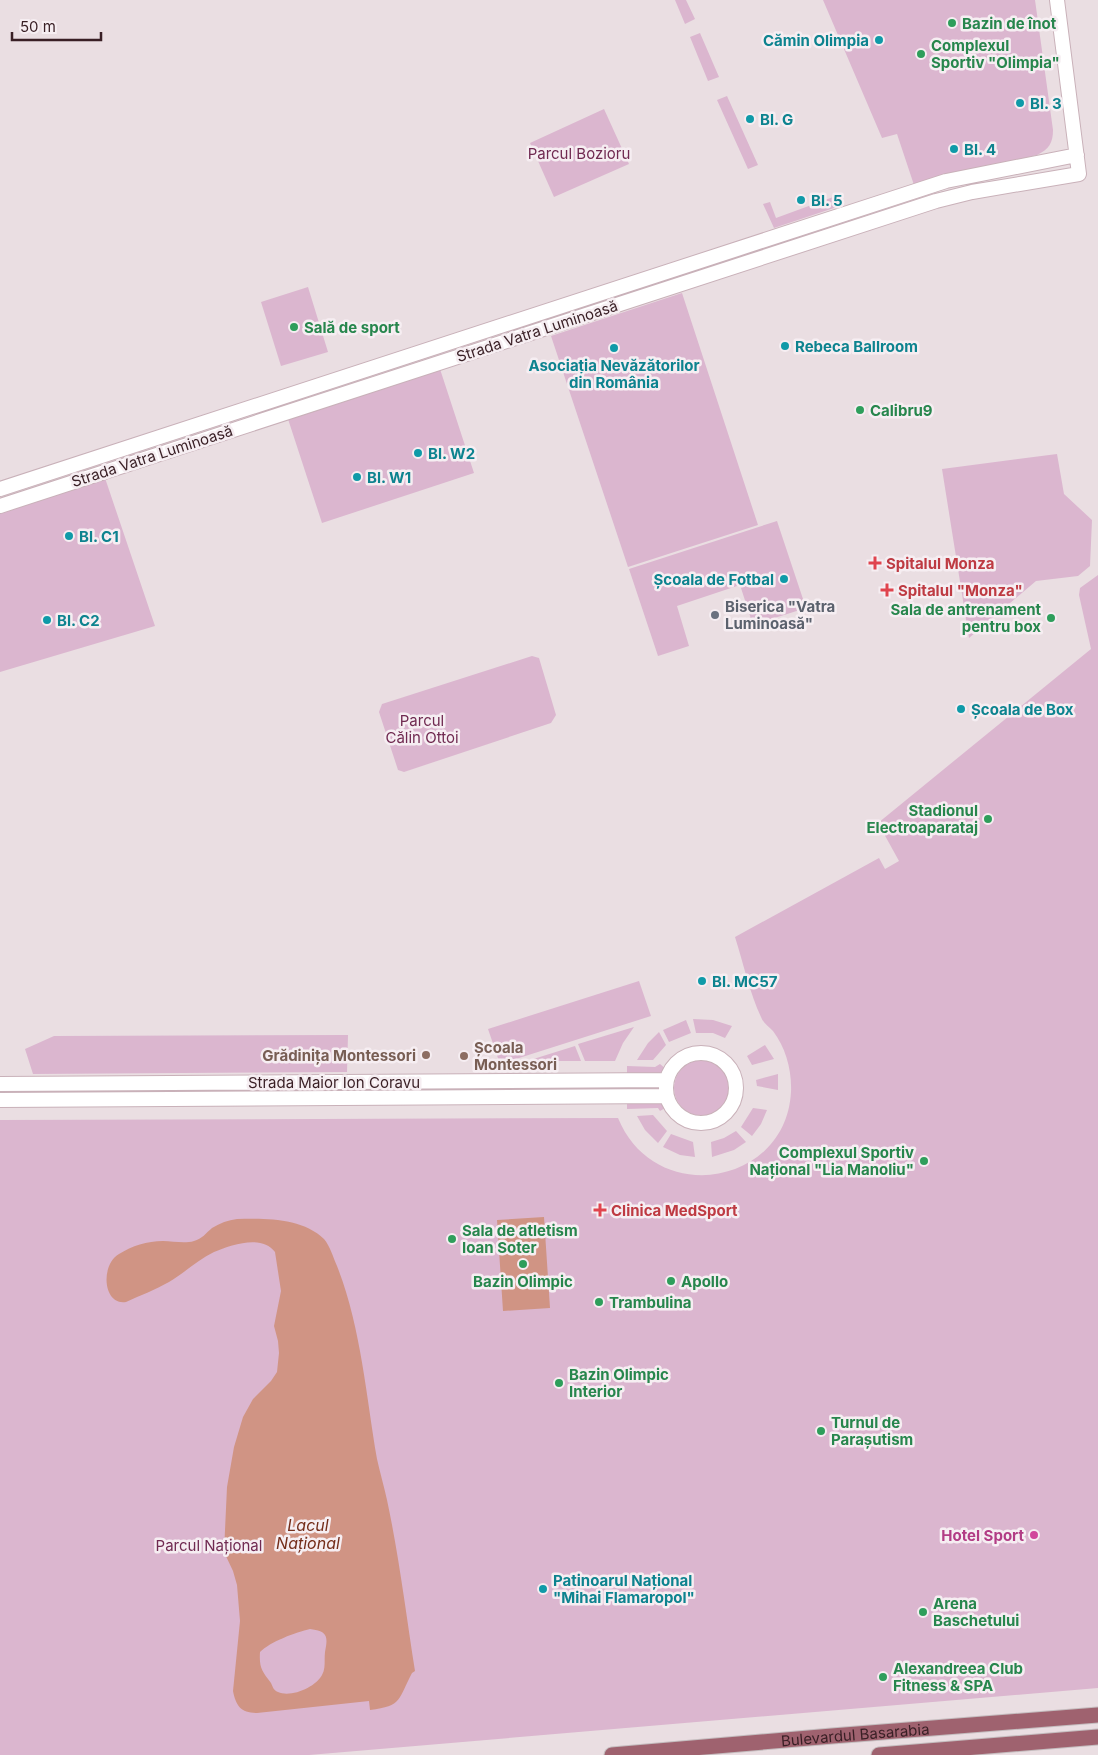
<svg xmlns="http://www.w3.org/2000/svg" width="1098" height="1755" viewBox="0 0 1098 1755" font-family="Inter,sans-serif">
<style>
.green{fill:#dbb6cf}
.water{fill:#d09484;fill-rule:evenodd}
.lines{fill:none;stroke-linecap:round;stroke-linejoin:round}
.secondary-casing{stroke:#c9b1b9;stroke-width:16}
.primary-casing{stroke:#c4bcbe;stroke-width:17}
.secondary{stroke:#fff;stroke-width:14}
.primary{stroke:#9f626f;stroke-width:15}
.leisure-dot{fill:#2e9e5b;stroke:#f6eef2;stroke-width:2}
.culture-dot{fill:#0f9aa8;stroke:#f6eef2;stroke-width:2}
.health-dot{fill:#e0444e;stroke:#f6eef2;stroke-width:2}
.worship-dot{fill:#6b7280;stroke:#f6eef2;stroke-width:2}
.education-dot{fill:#8d6e63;stroke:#f6eef2;stroke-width:2}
.hotel-dot{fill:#d1479c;stroke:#f6eef2;stroke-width:2}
.labels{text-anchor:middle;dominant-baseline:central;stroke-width:5;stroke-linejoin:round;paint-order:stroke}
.leisure-label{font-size:15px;font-weight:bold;fill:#27864d;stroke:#f6eef2;text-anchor:start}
.culture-label{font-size:15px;font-weight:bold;fill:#0d838f;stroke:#f6eef2;text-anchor:start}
.park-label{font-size:15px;fill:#702a51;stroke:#f6eef2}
.street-label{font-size:15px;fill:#391f25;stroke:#f6eef2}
.health-label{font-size:15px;font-weight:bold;fill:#be3a42;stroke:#f6eef2;text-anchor:start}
.worship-label{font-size:15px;font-weight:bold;fill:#5b616d;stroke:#f6eef2;text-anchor:start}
.education-label{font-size:15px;font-weight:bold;fill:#785e54;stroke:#f6eef2;text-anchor:start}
.hotel-label{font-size:15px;font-weight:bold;fill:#b23c85;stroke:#f6eef2;text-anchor:end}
.water-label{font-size:16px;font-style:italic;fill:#742d1a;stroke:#f6eef2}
</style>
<rect width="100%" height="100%" fill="#eadee2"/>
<path class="green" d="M675,0H686L695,19L685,24Z
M823,0H1035L1053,130C1053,143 1049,149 1037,155L914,185L897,134L882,138Z
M700,33L719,77L708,81L690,37Z
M727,96L758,165L748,169L717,100Z
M604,109L629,164L554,197L530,143Z
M836,196L840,206L774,228L763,204L770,202L776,218Z
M308,287L328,352L281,366L261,302Z
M682,293L758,525L628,567L551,336Z
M440,369L474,473L322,523L288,419Z
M1057,454L1064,494L1092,520L1090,566L1078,576L1036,581L969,638L942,469Z
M105,478L155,626L0,672V513Z
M777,521L806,608L753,625L740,585L677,606L689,646L658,656L629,569Z
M1098,575V1688L309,1755H0V1120L618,1118C655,1208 786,1186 791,1092C792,1071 786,1048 773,1031C769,1027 763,1023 761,1017C750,994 743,962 735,937L879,858L885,869L899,861L878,823L1091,649L1079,595L1080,588Z
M532,656L539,658L556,715L551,723L404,772L398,770L379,712L382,704Z
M639,981L651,1016L500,1064L488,1029Z
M693,1019L713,1020L732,1026L725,1038L713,1033H696Z
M686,1020L691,1033L669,1042L663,1030Z
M634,1027L623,1043L615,1061H585L578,1044Z
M659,1032L666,1045L653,1060H637L648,1043Z
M348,1035L347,1072L33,1074L25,1049L54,1036Z
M765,1045L774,1059L752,1065L747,1056Z
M575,1046L581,1061H527Z
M674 1088a28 28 0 1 1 56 0a28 28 0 1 1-56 0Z
M660,1064L666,1069L660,1073L627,1076V1066L655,1067Z
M778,1074V1090L757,1086L756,1080Z
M586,1085L588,1091H512L513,1087Z
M206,1087H400V1092L205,1093Z
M495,1087V1091L418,1092V1088Z
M195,1089L194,1095L38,1094L37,1090Z
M627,1099H656L667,1107L660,1111L658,1108L627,1109Z
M753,1108L767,1110L761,1124L752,1136L741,1127Z
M653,1115L667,1131L658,1143L645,1130L637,1116Z
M736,1131L746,1142L734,1150L712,1157L711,1142L724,1138Z
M671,1134L693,1142L695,1157L680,1155L663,1147Z"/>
<path class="water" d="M544,1217L550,1308L503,1311L497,1220Z
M237,1219C265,1218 303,1218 324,1239C330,1246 333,1257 337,1266C361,1327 366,1395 377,1459C380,1473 384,1486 387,1500C399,1556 406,1614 415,1671L412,1673C398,1699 403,1706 370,1710L369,1701L257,1713C241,1713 236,1706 233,1691L240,1621L237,1585L233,1571L224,1552L227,1487L234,1447L243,1417L253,1399L271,1381L277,1372L279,1353L278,1341L274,1326L281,1291L275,1252C262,1234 231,1245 214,1252C198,1260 184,1273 169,1282C155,1290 141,1295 126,1302C103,1306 100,1265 119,1254C132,1246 147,1241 163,1241C173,1241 184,1244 194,1241C202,1239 206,1233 212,1228C220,1223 228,1220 237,1219ZM310,1629C328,1631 328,1637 325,1652C324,1660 326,1668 322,1675C316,1687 291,1698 278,1692C273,1690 273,1687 271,1683C262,1671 259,1668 260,1652C270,1642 296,1632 310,1629Z"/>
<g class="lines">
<g class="secondary-casing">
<path id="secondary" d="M0,489L946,181L1077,155
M0,506L936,201L972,192L1079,174L1057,0
M666 1088a35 35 0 1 1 70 0a35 35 0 1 1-70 0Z
M0,1084L667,1080
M0,1100L667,1096"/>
</g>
<g class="primary-casing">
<g id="primary">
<path id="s1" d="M612,1755L832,1736L1098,1715"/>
<path d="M879,1755L1098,1737"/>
</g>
</g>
<use href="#secondary" class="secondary"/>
<use href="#primary" class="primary"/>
</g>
<g class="leisure-dot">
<circle cx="952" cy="23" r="5"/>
<circle cx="921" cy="54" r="5"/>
<circle cx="294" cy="327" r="5"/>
<circle cx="860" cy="410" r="5"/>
<circle cx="1051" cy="618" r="5"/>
<circle cx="988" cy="819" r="5"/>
<circle cx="924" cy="1161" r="5"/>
<circle cx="452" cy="1239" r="5"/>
<circle cx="523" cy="1264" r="5"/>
<circle cx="671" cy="1281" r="5"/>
<circle cx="599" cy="1302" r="5"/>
<circle cx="559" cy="1383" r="5"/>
<circle cx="821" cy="1431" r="5"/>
<circle cx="923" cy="1612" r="5"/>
<circle cx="883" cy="1677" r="5"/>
</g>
<g class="culture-dot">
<circle cx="879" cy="40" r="5"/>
<circle cx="1020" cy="103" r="5"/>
<circle cx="750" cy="119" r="5"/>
<circle cx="954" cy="149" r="5"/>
<circle cx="801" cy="200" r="5"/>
<circle cx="785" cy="346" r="5"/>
<circle cx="614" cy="348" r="5"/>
<circle cx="418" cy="453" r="5"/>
<circle cx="357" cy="477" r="5"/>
<circle cx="69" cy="536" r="5"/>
<circle cx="784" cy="579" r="5"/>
<circle cx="47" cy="620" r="5"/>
<circle cx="961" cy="709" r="5"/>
<circle cx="702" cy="981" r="5"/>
<circle cx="543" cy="1589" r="5"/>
</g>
<g class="health-dot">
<path d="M872.5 555.5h5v5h5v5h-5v5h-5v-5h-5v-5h5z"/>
<path d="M884.5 582.5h5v5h5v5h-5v5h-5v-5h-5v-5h5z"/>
<path d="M597.5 1202.5h5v5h5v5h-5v5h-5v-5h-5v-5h5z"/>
</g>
<circle class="worship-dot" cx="715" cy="615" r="5"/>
<g class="education-dot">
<circle cx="426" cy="1055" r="5"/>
<circle cx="464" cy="1056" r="5"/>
</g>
<circle class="hotel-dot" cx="1034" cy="1535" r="5"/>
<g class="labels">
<g class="leisure-label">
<text x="962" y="23">Bazin de înot</text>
<text x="931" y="45">Complexul<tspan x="931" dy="17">Sportiv "Olimpia"</tspan></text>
<text x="304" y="327">Sală de sport</text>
<text x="870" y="410">Calibru9</text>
<text x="1041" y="609" text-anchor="end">Sala de antrenament<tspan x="1041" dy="17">pentru box</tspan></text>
<text x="978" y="810" text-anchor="end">Stadionul<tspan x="978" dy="17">Electroaparataj</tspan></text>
<text x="914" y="1152" text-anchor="end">Complexul Sportiv<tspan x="914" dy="17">Național "Lia Manoliu"</tspan></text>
<text x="462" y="1230">Sala de atletism<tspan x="462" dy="17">Ioan Soter</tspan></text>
<text x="523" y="1281" text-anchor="middle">Bazin Olimpic</text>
<text x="681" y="1281">Apollo</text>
<text x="609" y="1302">Trambulina</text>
<text x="569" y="1374">Bazin Olimpic<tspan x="569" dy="17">Interior</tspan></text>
<text x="831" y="1422">Turnul de<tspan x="831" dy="17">Parașutism</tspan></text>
<text x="933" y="1603">Arena<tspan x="933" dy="17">Baschetului</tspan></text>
<text x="893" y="1668">Alexandreea Club<tspan x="893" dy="17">Fitness &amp; SPA</tspan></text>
</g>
<g class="culture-label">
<text x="869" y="40" text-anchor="end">Cămin Olimpia</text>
<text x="1030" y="103">Bl. 3</text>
<text x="760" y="119">Bl. G</text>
<text x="964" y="149">Bl. 4</text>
<text x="811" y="200">Bl. 5</text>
<text x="795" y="346">Rebeca Ballroom</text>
<text x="614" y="365" text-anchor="middle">Asociația Nevăzătorilor<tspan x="614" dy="17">din România</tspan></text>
<text x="428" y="453">Bl. W2</text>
<text x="367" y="477">Bl. W1</text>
<text x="79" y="536">Bl. C1</text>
<text x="774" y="579" text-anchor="end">Școala de Fotbal</text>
<text x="57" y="620">Bl. C2</text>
<text x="971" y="709">Școala de Box</text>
<text x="712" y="981">Bl. MC57</text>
<text x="553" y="1580">Patinoarul Național<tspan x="553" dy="17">"Mihai Flamaropol"</tspan></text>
</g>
<g class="park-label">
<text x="579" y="153">Parcul Bozioru</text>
<text x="422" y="720">Parcul<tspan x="422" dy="17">Călin Ottoi</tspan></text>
<text x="209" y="1545">Parcul Național</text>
</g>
<g class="street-label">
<text transform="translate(537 331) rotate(-18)">Strada Vatra Luminoasă</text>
<text transform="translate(152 456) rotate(-18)">Strada Vatra Luminoasă</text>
<text x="334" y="1082">Strada Maior Ion Coravu</text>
<text stroke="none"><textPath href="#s1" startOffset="244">Bulevardul Basarabia</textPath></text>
</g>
<g class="health-label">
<text x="886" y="563">Spitalul Monza</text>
<text x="898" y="590">Spitalul "Monza"</text>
<text x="611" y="1210">Clinica MedSport</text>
</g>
<g class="worship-label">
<text x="725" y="606">Biserica "Vatra<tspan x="725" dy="17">Luminoasă"</tspan></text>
</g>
<g class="education-label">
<text x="474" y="1047">Școala<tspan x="474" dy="17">Montessori</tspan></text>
<text x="416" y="1055" text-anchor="end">Grădinița Montessori</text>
</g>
<g class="hotel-label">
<text x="1024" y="1535">Hotel Sport</text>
</g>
<g class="water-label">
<text x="308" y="1525">Lacul<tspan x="308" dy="18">Național</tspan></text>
</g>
</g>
<path d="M12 32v8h89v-8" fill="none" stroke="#391f25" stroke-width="2.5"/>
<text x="20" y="32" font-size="15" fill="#391f25" stroke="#f6eef2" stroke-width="4" paint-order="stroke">50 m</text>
</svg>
